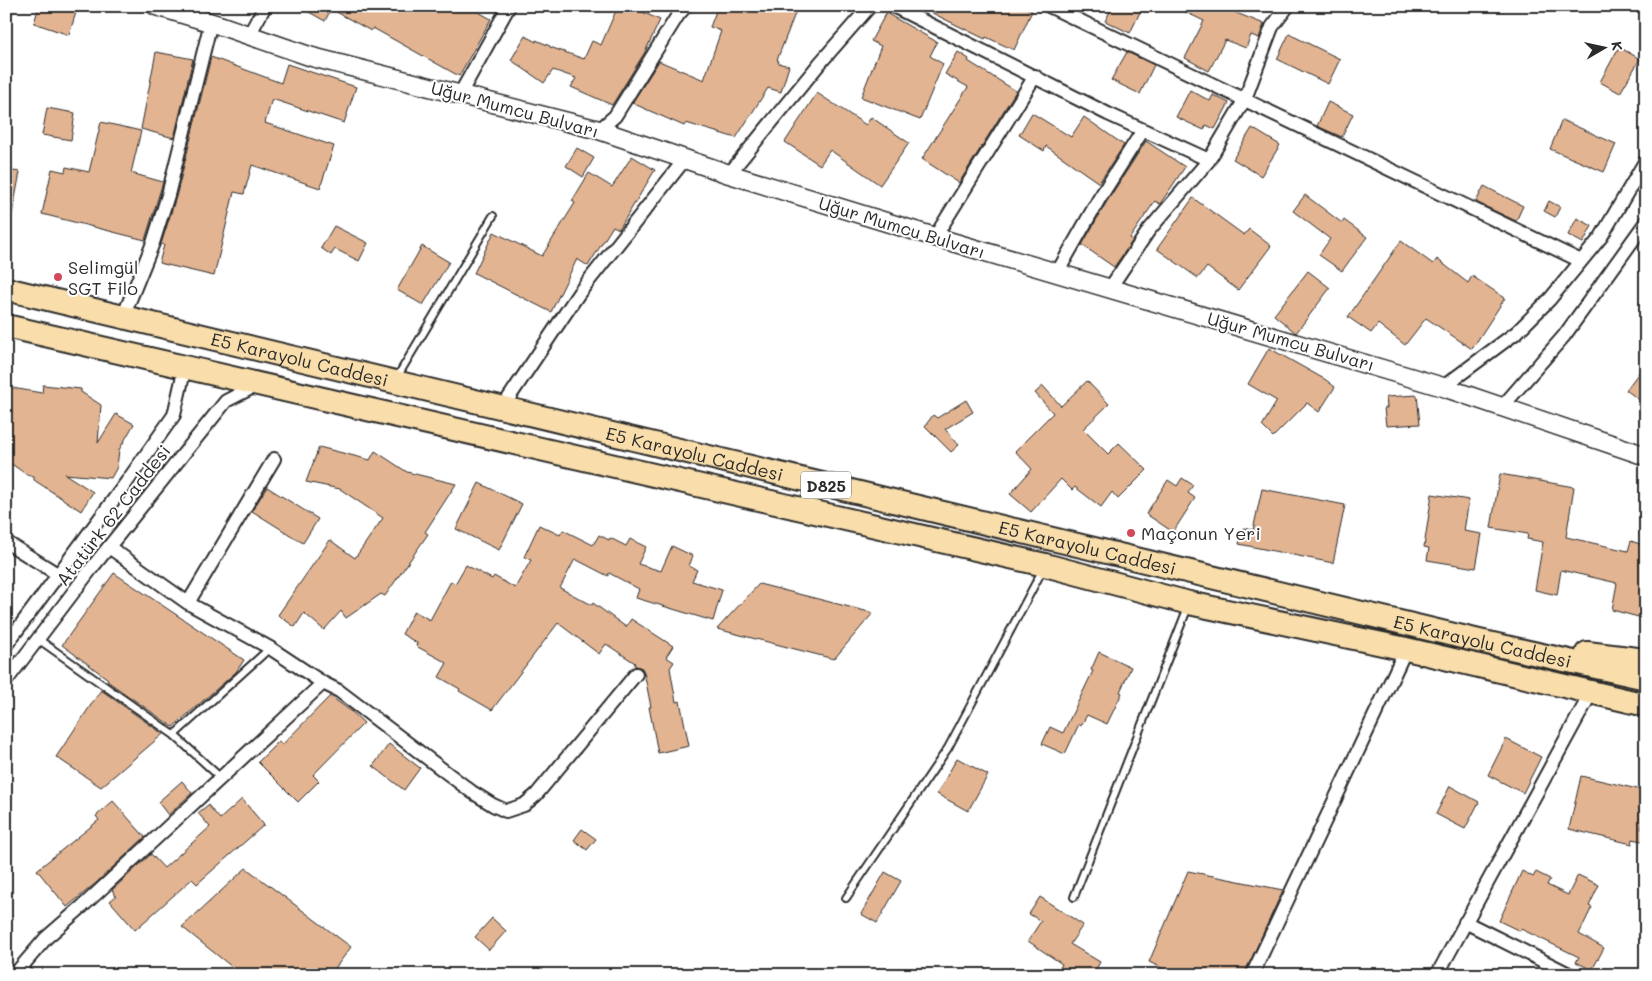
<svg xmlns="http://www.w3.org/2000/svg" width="1652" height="981" viewBox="0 0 1652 981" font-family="Mali,sans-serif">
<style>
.building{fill:#e2b492;stroke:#2b2b2b}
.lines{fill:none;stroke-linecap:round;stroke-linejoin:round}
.lane-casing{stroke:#2b2b2b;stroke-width:10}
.street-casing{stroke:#2b2b2b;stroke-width:16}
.secondary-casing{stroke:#2b2b2b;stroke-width:21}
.highway-casing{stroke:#2b2b2b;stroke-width:26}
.lane{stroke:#fff;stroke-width:6}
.street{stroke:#fff;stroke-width:12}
.secondary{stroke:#fff;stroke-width:18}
.highway{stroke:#f9deab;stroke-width:22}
.poi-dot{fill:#d1495b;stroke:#fff;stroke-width:2}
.labels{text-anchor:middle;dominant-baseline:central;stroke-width:4;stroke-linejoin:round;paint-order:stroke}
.shield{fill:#fff;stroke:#6b6b6b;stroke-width:1}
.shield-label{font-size:16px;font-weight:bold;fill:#2b2b2b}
.street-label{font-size:18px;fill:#2b2b2b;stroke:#fff}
.poi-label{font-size:18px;fill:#2b2b2b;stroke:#fff;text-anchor:start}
</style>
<rect width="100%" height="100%" fill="#fff"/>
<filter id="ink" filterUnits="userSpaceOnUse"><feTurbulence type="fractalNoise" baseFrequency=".02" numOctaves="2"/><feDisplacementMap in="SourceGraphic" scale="10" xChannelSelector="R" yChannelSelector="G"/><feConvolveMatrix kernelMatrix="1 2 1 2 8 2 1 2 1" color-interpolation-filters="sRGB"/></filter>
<g filter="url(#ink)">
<path class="building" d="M39,6H78L69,35L34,23Z
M298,6H468L491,19L459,76L373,28L371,31L331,9L325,21Z
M618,6H629L660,20L645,52L612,105L571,87L576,78L553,70L544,83L511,60L525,36L536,42V40L550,46V47L584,59L592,41L601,45Z
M718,6H798L777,60L779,61L778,63L789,66L781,92L768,88L736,138L686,123L684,126L632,103L659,61L704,80L721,31L710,27Z
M918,6H1021L1032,11L1014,50L986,37L985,39Z
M1113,6H1143L1130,33L1105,21Z
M1173,6H1219L1264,24L1259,38L1251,35L1246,48L1225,40L1209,71L1185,58L1204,21Z
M886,13L937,42L930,56L943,64L920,120L861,97L881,46L871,41Z
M1289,34L1340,59L1328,84L1277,59Z
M1619,47L1640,59L1620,93L1600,82Z
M156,52L193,59L174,138L141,129Z
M958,52L969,59L968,61L1016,91L959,183L922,159L968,87L945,74Z
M1127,52L1154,65L1140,94L1111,80Z
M211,57L281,83L287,64L356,87L344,123L272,99L265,123L334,146L320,188L252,165L244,194L234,192L214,276L159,263L164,245L161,244L176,197Z
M1190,90L1210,101L1213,95L1229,103L1215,129L1206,125L1204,130L1176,117Z
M817,93L866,125L871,117L909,143L880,185L830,150L820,165L785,142Z
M1328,102L1353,114L1342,137L1317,126Z
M47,108L75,113L71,140L42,135Z
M1032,113L1071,137L1084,117L1124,145L1099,183L1046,146L1044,151L1019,135Z
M1562,120L1616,144L1604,172L1550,149Z
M101,122L141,131L131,173L163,182L145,240L42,214L52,169L65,172L66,167L89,172Z
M1252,128L1280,145L1261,176L1233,159Z
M1146,141L1185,167L1160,204L1155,201L1130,238L1133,240L1114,267L1082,245L1106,203Z
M577,148L594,158L583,177L566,166Z
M632,156L655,170L619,229L613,226L588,266L577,259L551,312L474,273L494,232L542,256L575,203L572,201L589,173L612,187Z
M6,170L20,172L12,215L6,214Z
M1484,186L1523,206L1516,221L1476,202Z
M1305,195L1342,223L1344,220L1367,237L1342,271L1319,255L1330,239L1293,211Z
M1193,198L1244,235L1249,229L1271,246L1238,290L1207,267L1198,278L1157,249Z
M1549,201L1560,207L1555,217L1544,211Z
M1577,218L1592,226L1583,243L1568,235Z
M334,226L368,243L359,261L335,249L331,255L321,248Z
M1401,241L1433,264L1437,259L1468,283L1472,276L1505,298L1472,349L1426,318L1405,345L1378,324L1371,333L1348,317Z
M422,246L449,262L423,305L397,290Z
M1308,271L1330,288L1296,333L1274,315Z
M1269,348L1326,380L1335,387L1319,412L1307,403L1273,437L1262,426L1277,401L1248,384Z
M1646,363V405L1626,390Z
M1087,381L1109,404L1083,429L1108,454L1119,443L1147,470L1118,499L1112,492L1101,507L1075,487L1072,490L1061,479L1031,512L1010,494L1032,469L1015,451L1053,413L1035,393L1043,386L1061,406Z
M43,385L81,389V392L101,405L98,443L116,414L134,424L119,450L117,467L111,478L65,474L93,492L81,511L34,480V477L27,475L13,465L6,464V387L42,393Z
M1417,395L1420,424L1386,426L1384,408H1387L1386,397Z
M966,400L973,412L945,429L959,445L951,452L925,426L933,415L937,418Z
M319,447L370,460L375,451L407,472L456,484L425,532L428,534L385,596L381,594L346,618L341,611L324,630L304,613L295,627L278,615L330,540L355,558L383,518L340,489L306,482Z
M1500,474L1574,487L1566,537L1628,551L1631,541L1646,546V619L1612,610L1617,583L1561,570L1557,595L1535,590L1543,542L1527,539L1528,534L1491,528Z
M1182,478L1193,485L1188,493L1195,498L1173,532L1146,514L1168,480L1177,486Z
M479,483L522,504L499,550L456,529Z
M267,487L318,519L303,543L252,511Z
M1262,489L1345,505L1333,563L1239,544L1243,528L1253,530Z
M1432,494L1469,500L1464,531L1482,534L1476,568L1427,560L1429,548L1424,547Z
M539,525L560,535L563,530L593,545L599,535L609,540L610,538L626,546L630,539L646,547L638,564L661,571L672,546L693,556L689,566L697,570L692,581L722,590L713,621L636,598L639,589L609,573L608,576L575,559L560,588L592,605L593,603L626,627L631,619L673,646L666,657L674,662L670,668L676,702L680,701L689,746L658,753L649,707H651L644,672L642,668L634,665L635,663L606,644L599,654L558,623L492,710L459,691L460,689L439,677L447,663L416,646L417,643L402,634L414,611L430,620L451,581L455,584L466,565L492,579L494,576L515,588L531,560L524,557Z
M114,573L244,660L236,672L173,727L107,681L108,679L62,645Z
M759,584L873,613L834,659L717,629Z
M1099,652L1131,667L1120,692L1122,693L1107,724L1087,715L1081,726L1079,724L1065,754L1042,744L1050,727L1063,733L1093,671L1091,670Z
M101,690L163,734L101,787L56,757Z
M330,696L351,711L364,723L313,775L319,781L298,802L258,762L279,741L282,745Z
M1506,739L1541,757L1523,793L1488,775Z
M389,744L420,768L404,790L373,766Z
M957,758L988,775L968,811L937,794Z
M1581,776L1646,791V807L1641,829L1646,830V842L1633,839L1632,844L1569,829Z
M182,781L192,793L168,815L158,802Z
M1450,786L1479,802L1465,829L1436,814Z
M242,799L264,825L197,884L192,879L135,930L110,901L116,896L112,890L151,854L164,868L210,827L198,813L208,805L220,819Z
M113,801L145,837L96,883L67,907L37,870L99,820L96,816Z
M582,829L596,839L587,850L574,840Z
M246,868L351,947L330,975H242L182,927Z
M1188,871L1283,890L1244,975H1177L1149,962Z
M1522,871L1533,877L1536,872L1550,879L1547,885L1568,895L1578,875L1599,885L1589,906L1592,907L1579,934L1604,948L1592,970L1576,962L1579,957L1521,929L1520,931L1499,921Z
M885,872L901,881L877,923L861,914Z
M1040,897L1083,925L1070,944L1100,962L1093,975H1056L1062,964L1028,941L1041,921L1029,914Z
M492,918L506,931L489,950L475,937Z"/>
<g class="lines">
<g class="lane-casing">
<path id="lane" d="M396,379L493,216
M38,639L174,735L221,778
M174,735L270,648
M1074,897L1188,607
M846,898L948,748L1043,569"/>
</g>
<g class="street-casing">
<path id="street" d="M893,6L1108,114L1209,160
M1049,6L1581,261
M249,35L265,6
M460,94L509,6
M599,130L615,116L678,15L686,6
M729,174L820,63L870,6
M935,237L1035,76
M1057,273L1099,199L1143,130
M1110,288L1149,230L1209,160L1245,99L1272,27L1288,6
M123,317L153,243L168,195L211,22
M1443,387L1517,332L1550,299L1601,237L1646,160
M1502,407L1564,336L1646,222
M502,408L579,293L685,159
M6,542L59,575
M109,547L188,603L270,648L323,683L339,691L472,792L493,805L506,811L524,805L536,795L636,674
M188,603L274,459
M6,645L126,483L174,415L185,367
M6,681L91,569L226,401L259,384
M1465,922L1571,975
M6,971L27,975
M16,973L46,938L85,904L323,683
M1252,975L1406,649
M1437,975L1591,693"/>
</g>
<g class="secondary-casing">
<path id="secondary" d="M156,6L219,25L312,57L599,130L729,174L935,237L1443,387L1646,456"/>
</g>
<g class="highway-casing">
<g id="highway">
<path id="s1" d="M6,289L1479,641L1646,678"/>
<path d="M6,326L1045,565L1189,603L1406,649L1646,705"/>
<path d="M1587,653L1646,660"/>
</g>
</g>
<use href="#lane" class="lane"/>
<use href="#street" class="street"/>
<use href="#secondary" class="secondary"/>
<use href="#highway" class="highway"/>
</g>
</g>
<g class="poi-dot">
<circle cx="58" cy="277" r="5"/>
<circle cx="1131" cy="533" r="5"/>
</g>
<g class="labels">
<rect class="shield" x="801" y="471.5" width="50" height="27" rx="4"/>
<g class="shield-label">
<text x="826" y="485">D825</text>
</g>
<g class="street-label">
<text transform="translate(515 109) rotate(15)">Uğur Mumcu Bulvarı</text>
<text transform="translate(902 227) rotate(17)">Uğur Mumcu Bulvarı</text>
<text transform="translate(1291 341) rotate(16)">Uğur Mumcu Bulvarı</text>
<text stroke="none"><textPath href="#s1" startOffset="302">E5 Karayolu Caddesi</textPath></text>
<text stroke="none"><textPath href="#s1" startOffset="708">E5 Karayolu Caddesi</textPath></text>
<text transform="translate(113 515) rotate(-52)">Atatürk 62 Caddesi</text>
<text stroke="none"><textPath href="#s1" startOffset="1112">E5 Karayolu Caddesi</textPath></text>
<text stroke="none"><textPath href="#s1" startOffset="1518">E5 Karayolu Caddesi</textPath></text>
</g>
<g class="poi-label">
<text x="68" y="267">Selimgül<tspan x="68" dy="21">SGT Filo</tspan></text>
<text x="1141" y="533">Maçonun Yeri</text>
</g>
</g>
<rect width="1652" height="981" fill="none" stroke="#fff" stroke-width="25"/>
<rect x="12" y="12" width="1627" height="956" fill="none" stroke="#2b2b2b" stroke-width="2" filter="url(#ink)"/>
<g transform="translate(1604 48) rotate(81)" stroke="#ffffff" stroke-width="4" paint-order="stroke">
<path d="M0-4L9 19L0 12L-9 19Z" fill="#2b2b2b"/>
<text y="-8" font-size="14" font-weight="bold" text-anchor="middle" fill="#2b2b2b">K</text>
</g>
</svg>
